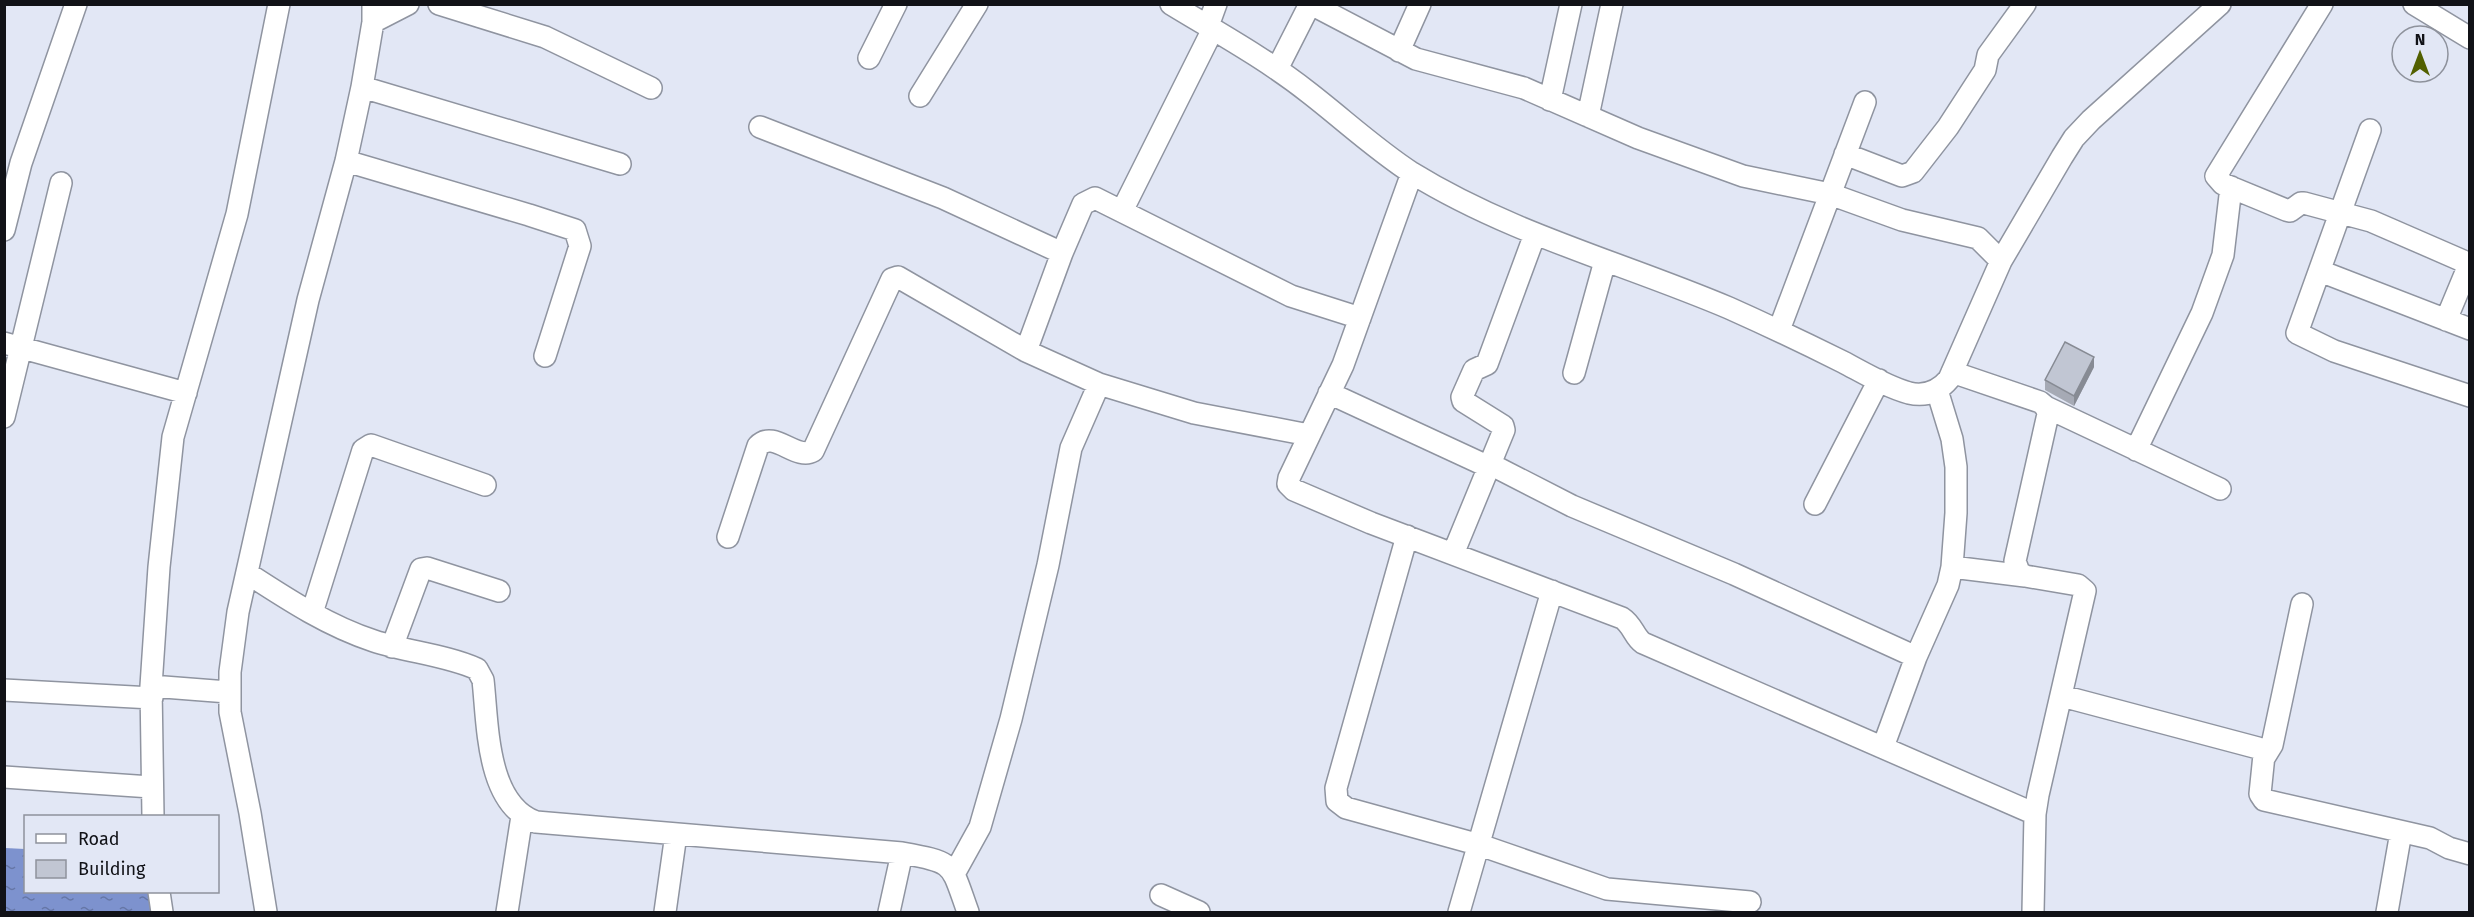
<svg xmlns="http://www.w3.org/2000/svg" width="2474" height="917" viewBox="0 0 2474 917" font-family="'Fira Sans',sans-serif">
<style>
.water{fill:url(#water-ripples)}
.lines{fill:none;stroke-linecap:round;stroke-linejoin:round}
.minor-casing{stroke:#8f94a0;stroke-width:24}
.minor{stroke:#fff;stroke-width:21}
.wall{fill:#a6aab5}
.shaded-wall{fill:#878b94}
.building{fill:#c1c6d3;stroke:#878b94;stroke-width:1.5}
</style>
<defs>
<pattern id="water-ripples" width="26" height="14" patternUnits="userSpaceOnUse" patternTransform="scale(1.5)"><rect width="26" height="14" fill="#7d92ce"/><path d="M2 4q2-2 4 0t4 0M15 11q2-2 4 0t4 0" fill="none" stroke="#6576a6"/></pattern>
</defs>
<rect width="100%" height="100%" fill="#e2e7f5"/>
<path class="water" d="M5,848L25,849L26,892H148L151,912H5Z"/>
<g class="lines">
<g class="minor-casing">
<path id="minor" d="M439,4L545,37L651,88
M1171,4C1217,32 1266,59 1308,92C1343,119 1375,149 1412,173C1511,234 1623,263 1729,308C1767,325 1805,343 1843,362C1864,373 1887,387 1909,393C1926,397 1939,391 1949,379L2001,261L2062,157L2074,138L2091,120L2220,4
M1311,4L1416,59L1524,88L1638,138L1743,176L1830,194L1902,220L1978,238L2001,261
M2322,4L2216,176L2223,184L2286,210L2290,211L2301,203H2304L2371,221L2463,261L2466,266V272L2446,320
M2414,4L2470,38
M373,22L408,4
M1208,26L1216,4
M1399,51L1420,4
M869,58L896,4
M1277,69L1310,4
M362,87L620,164
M920,96L977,4
M1550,100L1571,4
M1588,116L1612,4
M760,127L943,198L1062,253
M2370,130L2297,333L2334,351L2470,396
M1845,154L1902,176L1913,172L1948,127L1985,70L1988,55L2025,4
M346,161L529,215L575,230L580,246L545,356
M1412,173L1343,365L1289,478L1288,484L1294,490L1371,523L1622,618C1633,625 1634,637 1643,643L2035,814
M1122,211L1213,29
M4,230L21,163L76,4
M2320,271L2470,329
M1779,330L1865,102
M4,343L186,393
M1026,351L1062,253L1083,204L1095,198L1291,296L1360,318
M1952,372L2040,402L2046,407L2048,414L2015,561L2019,572L2025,576L2078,585L2085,591L2038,795L2035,814L2033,912
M1574,373L1605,261
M1329,393L1489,467
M2046,407L2220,489
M4,417L61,183
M2136,450L2202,313L2223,255L2231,187
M1490,464L1572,506L1734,574L1916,657
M1815,504L1879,380
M1407,536L1336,788L1337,801L1346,808L1480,845L1607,889L1750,902
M728,537L758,446C774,429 796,461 813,451L892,279L898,277L1026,351L1099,384L1194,413L1309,435
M1453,554L1504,430L1503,426L1463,401L1462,397L1474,370L1487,364L1535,234
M1952,567L2025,576
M247,573C287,599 328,626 374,641C407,652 446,655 477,669L483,680C488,724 486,804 536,822L902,853C956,863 950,862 968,912
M312,613L363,450L371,445L485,485
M392,647L421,569L427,568L499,591
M151,686L228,692
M4,690L152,698
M2062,696L2258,748L2264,755L2260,794L2264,800L2430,838L2449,848L2470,854
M1883,747L1916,657L1948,585L1952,567L1956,513V467L1952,439L1937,390
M2264,758L2272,745L2302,604
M4,777L151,787
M153,816L151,686L159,567L173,437L237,214L279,4
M954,874L980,827L1011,719L1048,565L1071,448L1099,384
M159,892L162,912
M1161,895L1199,912
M266,912L250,813L230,712V672L238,612L308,300L346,161L362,87L373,22V4
M507,912L522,816
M665,912L676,834
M889,912L902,853
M1459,912L1552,591
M2387,912L2401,832"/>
</g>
<use href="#minor" class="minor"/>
</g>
<path class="wall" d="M2094,367L2074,406L2045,390V380Z"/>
<path class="shaded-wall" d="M2094,357V367L2074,406V396Z"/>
<path class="building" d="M2065,342L2094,357L2074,396L2045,380Z"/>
<rect width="2474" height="917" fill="none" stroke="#111217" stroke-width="12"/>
<rect x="24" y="815" width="195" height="78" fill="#e2e7f5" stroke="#8e929c" stroke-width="1.5"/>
<rect x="36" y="834" width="30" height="9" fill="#ffffff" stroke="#8e929c" stroke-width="1.5"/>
<text x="78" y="845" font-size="18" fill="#111217">Road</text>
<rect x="36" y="860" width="30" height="18" fill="#c1c6d3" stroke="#8e929c" stroke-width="1.5"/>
<text x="78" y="875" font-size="18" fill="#111217">Building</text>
<g transform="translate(2420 54)"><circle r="28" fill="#e2e7f5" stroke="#8e929c" stroke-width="1.5"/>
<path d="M0-4.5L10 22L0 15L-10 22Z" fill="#526000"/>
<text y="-9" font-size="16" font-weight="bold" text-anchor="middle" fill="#111217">N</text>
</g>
</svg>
